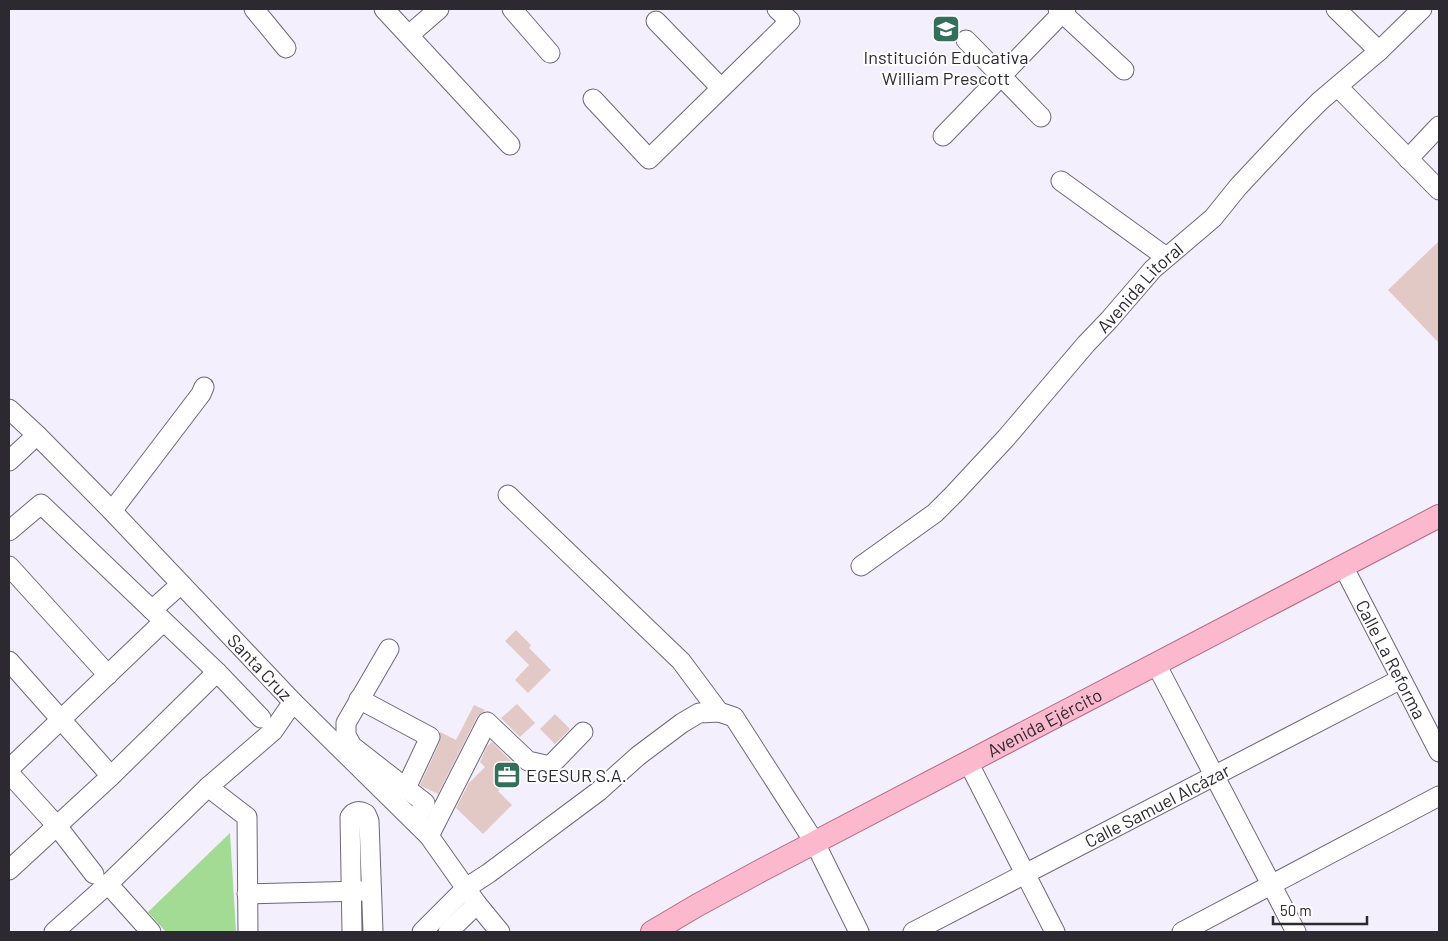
<svg xmlns="http://www.w3.org/2000/svg" width="1448" height="941" viewBox="0 0 1448 941" font-family="Barlow,sans-serif">
<style>
.green{fill:#a3da94}
.building{fill:#e2c9c6}
.lines{fill:none;stroke-linecap:round;stroke-linejoin:round}
.minor-casing{stroke:#6e687a;stroke-width:21}
.major-casing{stroke:#b26982;stroke-width:24}
.minor{stroke:#fff;stroke-width:19}
.major{stroke:#fcb9ce;stroke-width:22}
.labels{text-anchor:middle;dominant-baseline:central;stroke-width:4;stroke-linejoin:round;paint-order:stroke}
.poi-label{font-size:18px;fill:#2c2931;stroke:#fff}
.street-label{font-size:18px;fill:#2c2931;stroke:#fff}
</style>
<rect width="100%" height="100%" fill="#f3effc"/>
<path class="green" d="M230,833L236,932H166L148,912Z"/>
<path class="building" d="M1439,241V343L1388,290Z
M516,630L531,645L529,648L551,670L528,693L515,680L529,665L505,641Z
M517,704L535,723L520,737L501,718Z
M474,705L485,710L477,717L438,794L423,787L420,785L440,742V732L456,740Z
M555,714L570,729L555,744L540,729Z
M492,742L516,766L502,780L505,784L498,791L512,805L483,834L456,808L469,783L485,767L480,762L487,746Z"/>
<g class="lines">
<g class="minor-casing">
<g id="minor">
<path d="M254,9L286,48"/>
<path d="M384,9L510,145"/>
<path d="M512,9L550,53"/>
<path d="M1058,9L1124,70"/>
<path d="M1336,9L1379,51"/>
<path d="M656,21L721,88"/>
<path d="M409,35L439,9"/>
<path d="M966,40L1041,117"/>
<path d="M1338,87L1439,190"/>
<path d="M593,99L649,159L790,21L777,9"/>
<path d="M943,136L1066,9"/>
<path d="M1408,159L1439,126"/>
<path d="M1061,181L1166,257"/>
<path id="s1" d="M9,409L37,435L112,511L293,702L429,836L477,904L500,932"/>
<path d="M9,461L37,435"/>
<path d="M508,495L681,661L719,712"/>
<path d="M112,511L201,394L204,387"/>
<path d="M9,531L41,504L217,672L261,718"/>
<path d="M9,566L108,675"/>
<path id="s2" d="M861,566L935,513L954,494L1006,438L1086,344L1109,320L1153,269L1213,218L1238,187L1297,124L1320,101L1379,51L1422,9"/>
<path id="s3" d="M1343,566L1439,752"/>
<path d="M152,610L181,584"/>
<path d="M389,649L346,723V735L352,746L425,803L415,822"/>
<path d="M9,661L111,776"/>
<path d="M1156,664L1296,932"/>
<path d="M359,699L430,737L406,788"/>
<path d="M968,762L1055,932"/>
<path d="M9,769L163,622"/>
<path d="M9,773L57,826L94,874"/>
<path d="M208,787L247,817L248,932"/>
<path d="M429,836L487,722L528,761L550,766L583,732"/>
<path d="M9,870L111,776L217,672"/>
<path d="M108,884L151,932"/>
<path d="M247,894L363,891"/>
<path d="M54,932L108,884L208,787L273,731L293,702"/>
<path d="M352,932L350,817C354,811 359,810 366,814L369,821L373,932"/>
<path d="M422,932L466,888L489,873L599,791L638,756L682,723L699,713L719,712L734,717L815,843L859,932"/>
<path d="M448,932L477,904"/>
<path id="s4" d="M913,932L1401,679"/>
<path d="M1182,932L1439,796"/>
</g>
</g>
<g class="major-casing">
<g id="major">
<path id="s5" d="M652,932L696,906L762,870L1439,516"/>
</g>
</g>
<use href="#minor" class="minor"/>
<use href="#major" class="major"/>
</g>
<defs>
<g id="school-square" transform="scale(1.4375)"><rect x="-9" y="-9" width="18" height="18" rx="4" fill="#346f59" stroke="#fff"/><path d="M0-5L7-2L0 1L-7-2ZM-4 1L0 2.5L4 1V4Q0 6-4 4Z" fill="#fff"/></g>
<g id="office-square" transform="scale(1.4375)"><rect x="-9" y="-9" width="18" height="18" rx="4" fill="#346f59" stroke="#fff"/><path d="M-6-3h4V-5.5h4V-3h4V5H-6ZM-1-4.5V-3h2v-1.5ZM-6 0V1H6V0Z" fill="#fff"/></g>
</defs>
<g fill-rule="evenodd">
<use href="#school-square" x="946" y="29"/>
<use href="#office-square" x="507" y="775"/>
</g>
<g class="labels">
<g class="poi-label">
<text x="946" y="57">Institución Educativa<tspan x="946" dy="21">William Prescott</tspan></text>
<text x="526" y="775" text-anchor="start">EGESUR S.A.</text>
</g>
<g class="street-label">
<text stroke="none"><textPath href="#s2" startOffset="396">Avenida Litoral</textPath></text>
<text stroke="none"><textPath href="#s3" startOffset="105">Calle La Reforma</textPath></text>
<text stroke="none"><textPath href="#s1" startOffset="360">Santa Cruz</textPath></text>
<text stroke="none"><textPath href="#s5" startOffset="445">Avenida Ejército</textPath></text>
<text stroke="none"><textPath href="#s4" startOffset="275">Calle Samuel Alcázar</textPath></text>
</g>
</g>
<rect width="1448" height="941" fill="none" stroke="#2c2931" stroke-width="20"/>
<path d="M1273 916v8h94v-8" fill="none" stroke="#2c2931" stroke-width="2.5"/>
<text x="1280" y="916" font-size="15" fill="#2c2931" stroke="#ffffff" stroke-width="4" paint-order="stroke">50 m</text>
</svg>
